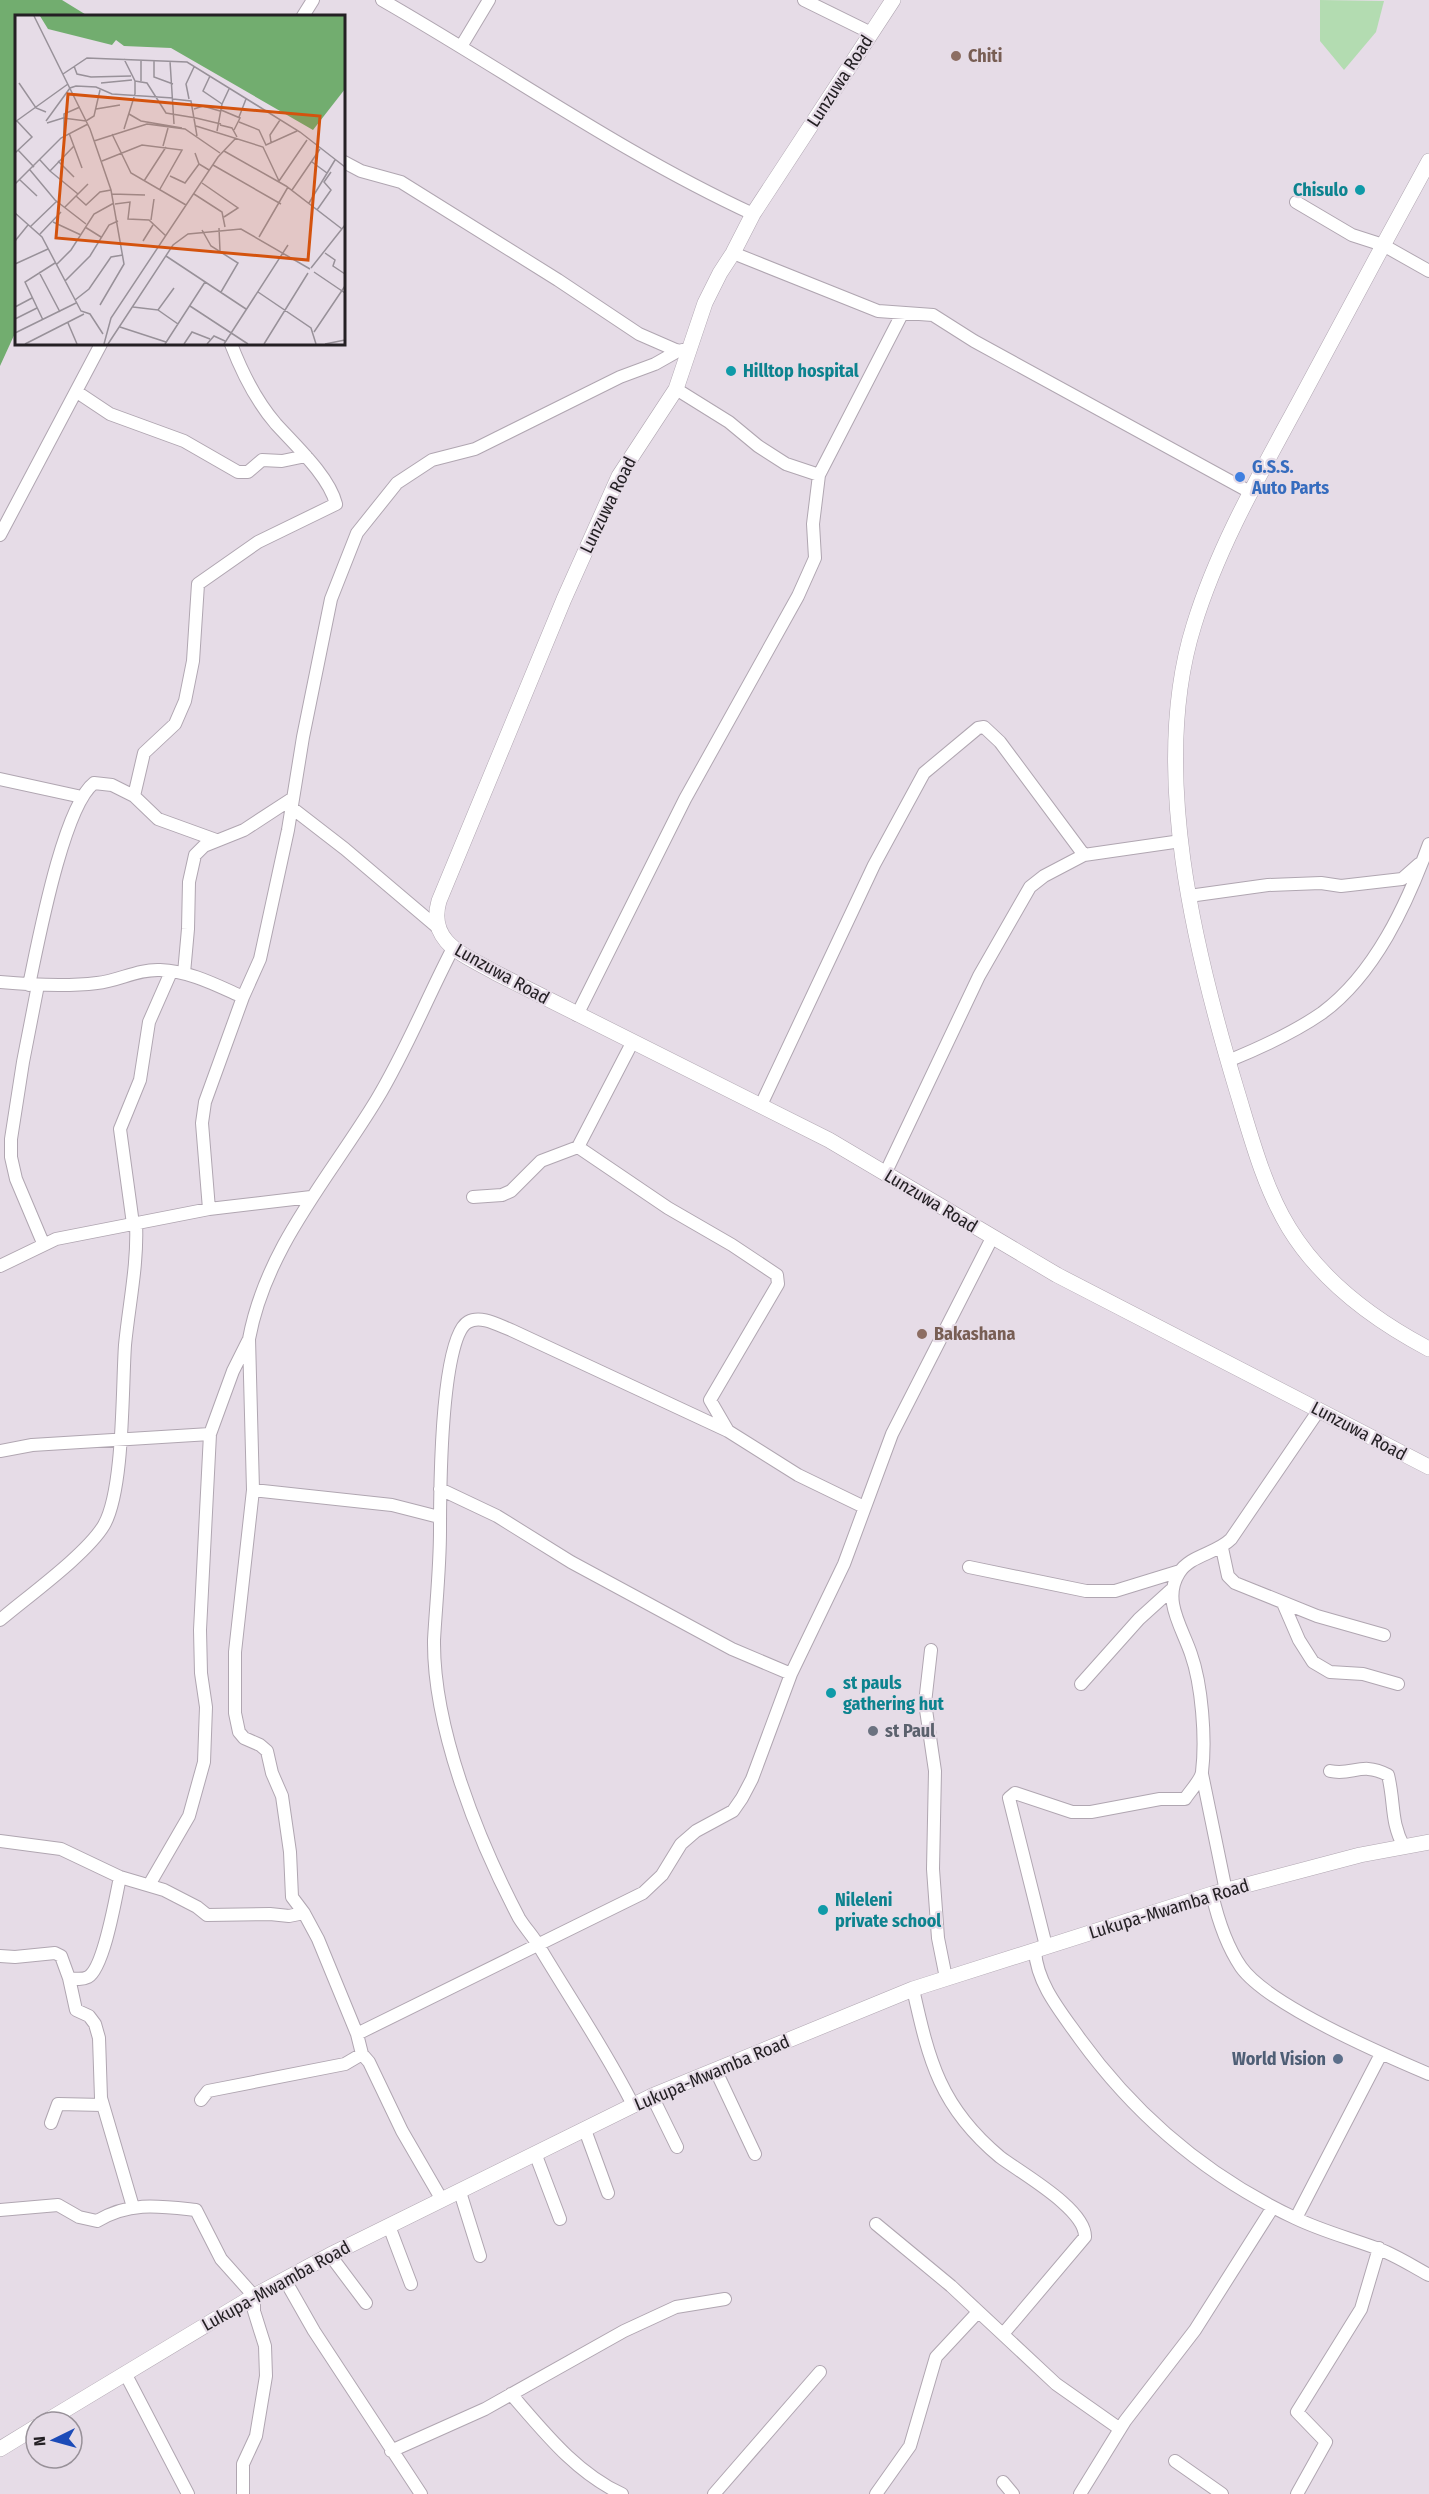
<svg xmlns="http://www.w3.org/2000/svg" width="1429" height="2494" viewBox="0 0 1429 2494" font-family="'Fira Sans Condensed',sans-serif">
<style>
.green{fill:#b3dcb1}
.forest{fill:#72ad6f}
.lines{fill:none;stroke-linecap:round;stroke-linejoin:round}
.minor-casing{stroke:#b0a6b1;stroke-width:14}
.tertiary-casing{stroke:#b0a6b1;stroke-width:16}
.minor{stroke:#fff;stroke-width:12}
.tertiary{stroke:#fff;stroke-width:15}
.education-dot{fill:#8d6e63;stroke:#e6dce7;stroke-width:2}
.culture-dot{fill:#0f9aa8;stroke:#e6dce7;stroke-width:2}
.shop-dot{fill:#3f7fe0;stroke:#e6dce7;stroke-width:2}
.worship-dot{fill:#6b7280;stroke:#e6dce7;stroke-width:2}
.service-dot{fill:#5c6f8a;stroke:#e6dce7;stroke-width:2}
.labels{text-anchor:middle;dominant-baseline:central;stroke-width:4.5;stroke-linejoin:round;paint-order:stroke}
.education-label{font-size:18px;font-weight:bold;fill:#785e54;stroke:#e6dce7;text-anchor:start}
.street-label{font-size:18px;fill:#242024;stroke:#e6dce7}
.culture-label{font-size:18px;font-weight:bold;fill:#0d838f;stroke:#e6dce7;text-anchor:start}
.shop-label{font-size:18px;font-weight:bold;fill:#366cbe;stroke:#e6dce7;text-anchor:start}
.worship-label{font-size:18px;font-weight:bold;fill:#5b616d;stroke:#e6dce7;text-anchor:start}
.service-label{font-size:18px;font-weight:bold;fill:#4e5e75;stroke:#e6dce7;text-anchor:end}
.inset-road{fill:none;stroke:#989199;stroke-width:1.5}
.view{fill:#d4530e;fill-opacity:0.15;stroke:#d4530e;stroke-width:3}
.inset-edge{fill:none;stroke:#242024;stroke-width:3}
</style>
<rect width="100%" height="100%" fill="#e6dce7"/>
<path class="green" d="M1320,0L1384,1L1376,32L1344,70L1320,41Z"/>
<path class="forest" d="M0,0H62L88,16H16V331L0,366Z"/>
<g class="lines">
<g class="minor-casing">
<path id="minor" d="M382,0C506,71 623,154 753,214
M804,0L871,33
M303,16L313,0
M462,45L489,0
M344,162L361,171L401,182L558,280L639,334L678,351L683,350
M1296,202L1352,235L1383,245L1429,271
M733,253L878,311L933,315L974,341L1250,492
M676,389L729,422L758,446L786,464L819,475
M77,392L110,414L184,441L238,472H248L262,460L282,461L306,456
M0,535L101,344
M0,779L82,797
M134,796L144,753L175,724L185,701L193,661L198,584L258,542L336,504C329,476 295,445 276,424C257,402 241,370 231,344
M292,808L345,849L437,927
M1189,896L1268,885L1321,883L1341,886L1402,879L1419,864
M184,973L188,929L189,882L195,855L204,846L244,830L293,798
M0,982C32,985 65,987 97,983C119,981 137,969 160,970C190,971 216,985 243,997
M29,985C38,943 63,807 94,783L112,785L134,796L158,819L216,840
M38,985L23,1062L11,1139V1157L16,1179L43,1243
M577,1015L685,799L798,596L815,558L813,524L819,475L902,314
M1228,1061C1260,1048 1293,1033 1322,1013C1375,974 1407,904 1429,844
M761,1105L874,865L924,773L978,728L984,727L1000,742L1084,855
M578,1147L668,1208L732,1245L777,1275L778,1284L710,1400L728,1431
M885,1174L979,976L1030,887L1044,876L1084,855L1181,841
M473,1197L502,1195L511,1191L541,1161L578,1147L632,1043
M209,1209L202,1123L205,1102L243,997L260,959L288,830L303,737L331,599L357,533L397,483L432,460L475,449L620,377L655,364L678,351
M133,1224L120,1129L140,1080L149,1022L171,972
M0,1266L56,1239L209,1209L311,1197
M0,1451L32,1445L210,1434
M440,1489L497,1516L571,1562L732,1649L791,1674
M253,1490L392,1505L439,1517
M1222,1548L1228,1576L1235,1583L1317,1616L1384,1635
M969,1567L1086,1591H1115L1180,1571
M1283,1603L1299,1640L1313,1662L1330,1672L1363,1674L1398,1684
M0,1620C27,1597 87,1554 104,1525C124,1490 122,1389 125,1345C129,1304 138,1264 136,1223
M931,1650L925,1703L935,1771L933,1869L938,1938L946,1978
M1081,1684L1139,1619L1171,1590
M1330,1771C1353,1776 1361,1761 1388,1775C1395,1803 1390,1821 1404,1847
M1202,1774L1226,1891
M0,1841L61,1849L120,1877L164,1890L197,1907L207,1915L270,1914L289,1916L304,1913
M149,1885L189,1816L204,1762L206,1707L201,1673L200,1630L210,1434L233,1371L248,1341
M1212,1894C1218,1920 1226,1945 1241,1967C1268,2005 1384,2055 1429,2074
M1046,1946L1009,1798L1015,1793L1072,1812H1091L1160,1799H1185C1190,1791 1201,1780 1202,1772C1206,1739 1202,1685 1191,1654C1182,1627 1162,1600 1179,1573C1190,1555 1216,1554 1231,1539L1319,1410
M1035,1951C1037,1984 1061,2012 1080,2039C1136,2116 1208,2177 1295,2218C1322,2231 1349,2238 1376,2248C1394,2254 1412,2266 1429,2275
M0,1956L15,1957L55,1953L61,1956L69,1978L76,2010L89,2016L95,2024L99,2038L101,2098L133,2207
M69,1978C76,1979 82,1980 88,1977C104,1968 116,1896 120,1877
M913,1989C929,2061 940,2107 1000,2157C1021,2173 1086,2209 1085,2237L1003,2334
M357,2034L643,1893L662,1875L681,1844L696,1831L733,1811L742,1798L752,1779L791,1674L844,1564L892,1434L992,1238
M716,2071L755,2154
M652,2096L677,2147
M201,2100L208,2091L345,2064L362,2054
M633,2105C606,2051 571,2000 540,1948C534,1937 525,1928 519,1918C478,1840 433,1728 434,1640C436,1604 440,1567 440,1531C440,1498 440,1337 468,1322C481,1315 498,1325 511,1330L728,1431L798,1475L864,1507
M51,2123L58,2104L103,2105
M585,2130L608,2193
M535,2153L560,2219
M460,2192L480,2256
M442,2200L402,2131L369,2062L362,2054L357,2034L318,1939L304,1913L292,1897L290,1852L282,1796L272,1773L267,1751L260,1745L244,1738L239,1732L235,1713V1652L253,1490L249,1339C266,1247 330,1177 377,1099C406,1051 427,998 453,948
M0,2210L58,2205L79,2217L97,2221C130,2201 160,2206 196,2210L221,2259L254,2296V2311L265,2346L266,2376L256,2436L243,2464V2494
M1296,2218L1381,2054
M876,2224L951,2286L1056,2384L1120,2429
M389,2226L411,2284
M330,2255L366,2303
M285,2280L314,2331L421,2494
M125,2373L188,2494
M511,2394C544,2432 576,2473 622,2494
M391,2451L485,2409L624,2331L676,2307L725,2299
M1175,2461L1222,2494
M1003,2482L1013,2494
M714,2494L820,2372
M876,2494L910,2446L936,2357L978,2312
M1080,2494L1125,2421L1195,2330L1273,2207
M1297,2494L1326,2442L1297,2412L1361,2309L1379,2248"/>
</g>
<g class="tertiary-casing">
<path id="tertiary" d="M893,0L753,214L733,253L720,273L705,303L676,389L619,476L564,599L439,901C427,943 465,955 496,973L829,1140L1057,1275L1429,1467
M1429,161C1385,241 1342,322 1299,402C1260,474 1218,547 1194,625C1149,768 1195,952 1237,1091C1251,1137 1264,1187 1289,1228C1322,1282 1374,1320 1429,1349
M45,2422L254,2296L330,2255L652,2096L913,1989L1212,1894L1360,1855L1429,1842
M0,2449L36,2427"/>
</g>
<use href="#minor" class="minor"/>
<use href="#tertiary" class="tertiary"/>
</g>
<g class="education-dot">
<circle cx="956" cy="56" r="6"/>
<circle cx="922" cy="1334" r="6"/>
</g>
<g class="culture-dot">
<circle cx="1360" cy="190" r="6"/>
<circle cx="731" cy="371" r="6"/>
<circle cx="831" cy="1693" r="6"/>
<circle cx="823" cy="1910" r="6"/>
</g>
<circle class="shop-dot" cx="1240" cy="477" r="6"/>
<circle class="worship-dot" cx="873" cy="1731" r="6"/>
<circle class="service-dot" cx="1338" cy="2059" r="6"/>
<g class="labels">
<g class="education-label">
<text x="968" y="56">Chiti</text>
<text x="934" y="1334">Bakashana</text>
</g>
<g class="street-label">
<text transform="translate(840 81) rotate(-57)">Lunzuwa Road</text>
<text transform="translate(608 505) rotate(-64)">Lunzuwa Road</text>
<text transform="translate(502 974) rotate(29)">Lunzuwa Road</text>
<text transform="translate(931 1201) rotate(31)">Lunzuwa Road</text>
<text transform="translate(1359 1431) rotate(28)">Lunzuwa Road</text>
<text transform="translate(1169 1909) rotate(-17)">Lukupa-Mwamba Road</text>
<text transform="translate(712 2073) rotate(-23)">Lukupa-Mwamba Road</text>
<text transform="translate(276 2286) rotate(-29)">Lukupa-Mwamba Road</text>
</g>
<g class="culture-label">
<text x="1348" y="190" text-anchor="end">Chisulo</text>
<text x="743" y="371">Hilltop hospital</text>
<text x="843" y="1683">st pauls<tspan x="843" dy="21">gathering hut</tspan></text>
<text x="835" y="1900">Nileleni<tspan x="835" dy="21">private school</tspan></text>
</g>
<g class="shop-label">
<text x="1252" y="467">G.S.S.<tspan x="1252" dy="21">Auto Parts</tspan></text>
</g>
<g class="worship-label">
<text x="885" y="1731">st Paul</text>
</g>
<g class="service-label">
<text x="1326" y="2059">World Vision</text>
</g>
</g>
<g transform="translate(15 15)">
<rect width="330" height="330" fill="#e6dce7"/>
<path d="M25,1H330V74L298,115L156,33L109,31L101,25L97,30L33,14Z" fill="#72ad6f"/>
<path class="inset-road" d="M19,1L75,114L96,175L109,249L85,290M109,44L120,66V79M139,46V62L158,69M155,46L159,109M59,51L62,59L76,62L116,61M48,59L72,43L172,47L285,117L330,152M195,61L188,76L207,89M120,66L132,68L151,98L181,103M126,66V45M4,68L21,93L31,97M86,68L117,65M158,84L176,86L182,121M174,84L171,69L179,52M81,94L105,90M179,94L188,91L205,96M206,95L225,103L219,115M114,99L126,106L167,113M224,102L231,84M181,103L206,109M31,106L55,73L61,71L81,72L97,79L158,83M0,107L53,69M224,107L244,115L251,130L282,116M32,108L48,103L71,106L79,101L85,75M205,110L217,113L222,122M181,111L248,132L264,166M109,114L120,79M202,116L207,89L214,74M54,118L67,153M97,119L116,158L171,190M49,121V99L65,92M79,126L132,109L170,114L205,138M256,127L255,120L265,105M148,131L153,113M3,135L19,152M209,136L271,171L327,214M0,138L17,122L2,106M180,138L184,149L194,155M25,145L35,156L59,131M43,146L59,162M87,146L127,130L167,135L145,174M297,147L312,158M198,150L266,189M15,155L40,185L71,209M35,156L63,179M155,161L170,168L184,149M5,165L22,181M129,166L151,132M264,166L292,125M187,168L223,193L209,202M0,169L46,123L73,109M277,175L305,134M97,179L130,180M179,179L207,197L210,212M61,181L71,190L85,177L96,175M294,188L320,145M100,189L115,187L113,204L134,205L151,221M50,192L73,169M302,195L316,175L309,167L316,157M0,198L27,222L66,296L75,299L88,319M136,205L139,184M38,207L66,220M15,212L42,186M70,212L86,222M204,213L205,236M187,215L196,231L223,248L206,277M25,219L46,197M244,222L273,172M0,226L13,210M128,226L138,210M310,238L320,245L318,251L330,259M151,241L231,294M0,249L33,234M41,250L56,235L79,199L99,188M296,253L330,210M24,257L45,297M299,257L330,278M50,266L75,241L94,210L103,206M243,277L296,313L301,329M60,285L74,274L96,242L108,240M175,291L233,329M0,292L17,283M118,292L143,295L159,273M143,295L163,309M0,304L22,293M28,305L10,267L40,248M53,308L62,329M105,312L151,327M299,317L330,271M0,318L61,288M10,329L69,299M89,329L96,303L203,142L221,123M93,329L158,230L173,219L226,214L295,254M150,329L190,267M169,329L177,317L195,324M192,329L199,321L210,326M209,329L273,230M249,329L293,258M310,329L330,325"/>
<path class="view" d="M53,79L305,101L293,245L41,223Z"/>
<rect width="330" height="330" class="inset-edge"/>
</g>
<g transform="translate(54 2440) rotate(265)"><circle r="28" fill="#e6dce7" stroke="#989199" stroke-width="1.5"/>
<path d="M0-4.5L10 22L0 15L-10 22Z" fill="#1c4bb8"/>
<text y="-9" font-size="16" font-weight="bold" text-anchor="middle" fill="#242024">N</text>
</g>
</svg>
